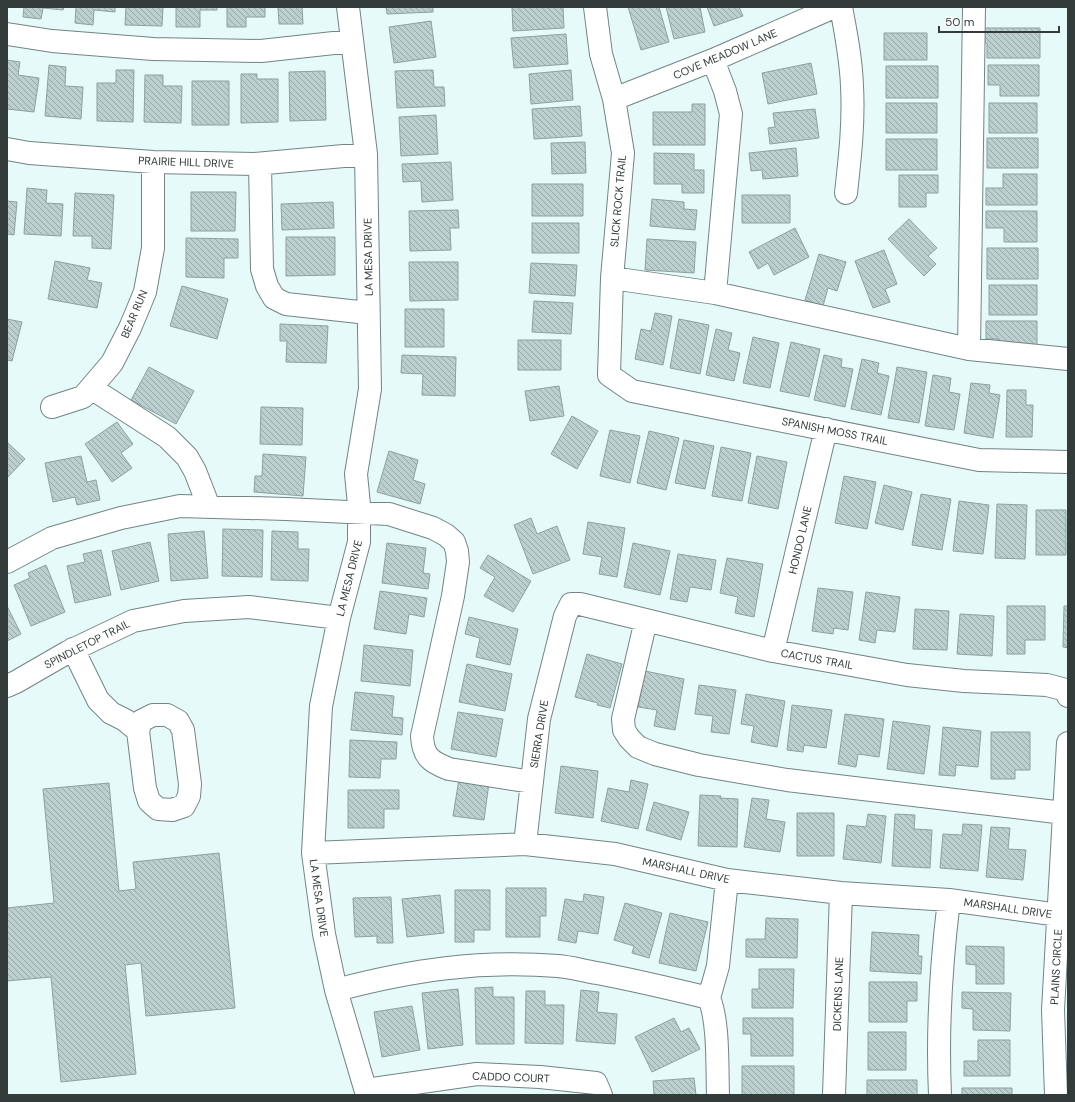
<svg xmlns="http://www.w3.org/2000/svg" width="1075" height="1102" viewBox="0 0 1075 1102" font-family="'DM Sans',sans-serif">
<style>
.building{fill:url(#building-back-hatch);stroke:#8ea0a0}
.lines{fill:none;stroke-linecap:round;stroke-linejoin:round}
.minor-casing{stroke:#728484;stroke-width:24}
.minor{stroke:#fff;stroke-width:22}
.labels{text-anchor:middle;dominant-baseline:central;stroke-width:3.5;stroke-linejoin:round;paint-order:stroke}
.street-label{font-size:11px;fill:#333b3b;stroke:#fff}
</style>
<defs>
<pattern id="building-back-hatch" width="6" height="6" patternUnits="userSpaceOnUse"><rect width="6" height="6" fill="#bccfcf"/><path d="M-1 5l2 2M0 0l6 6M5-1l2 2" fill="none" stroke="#99a9a9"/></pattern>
</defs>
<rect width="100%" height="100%" fill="#e6fafa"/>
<path class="building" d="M24,7H64L63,10L43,8L41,19L23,17Z
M76,7H115V12L94,10L93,25L75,23Z
M126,7H163L162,26L125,25Z
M176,7H217V10H200V27H176Z
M227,7H265V17H246V27H227Z
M278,7H302L303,24H279Z
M386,7H433V12L387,14Z
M512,7H563L564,28L513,31Z
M628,7H659L669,42L641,50Z
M666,7H700L705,32L674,39Z
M707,7H739L743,16L714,26Z
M431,21L436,57L394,63L389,27Z
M976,28H1040V58H987V43H976Z
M884,33H927V60H884Z
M566,34L568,64L514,68L511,38Z
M7,60L20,62L18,75L39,78L34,112L7,109Z
M811,63L817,94L768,104L762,73Z
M49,65L66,67L65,86L83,87L81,119L45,116Z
M988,65H1039V96H1000V85H988Z
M886,66H938V98H886Z
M116,70H134L133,122L97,121V83H116Z
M433,70L434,87H444L445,106L397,108L395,71Z
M571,70L573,100L531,104L529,74Z
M325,71L326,120L290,121L289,72Z
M241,74H257V79H278V122L241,123Z
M145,75H163V86H182L181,123L144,122Z
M192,81H229V125H192Z
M886,103H937V133H886Z
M989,103H1037V133H989Z
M692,104H705V145H653V112H692Z
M580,106L582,136L534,139L532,109Z
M815,109L819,138L770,144L768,128L775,127L773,113Z
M436,115L438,154L401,156L399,117Z
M987,138H1038V168H987Z
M886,139H937V170H886Z
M585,142L586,173L552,174L551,143Z
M796,148L798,176L763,179L762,170L751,171L749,153Z
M654,153L694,154V170H704V193H682V184H654Z
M451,162L453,200L422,202L421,181L403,182L402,164Z
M1003,174H1037V205H986V188H1003Z
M899,175H938V193H926V207H899Z
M532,184H583V216H532Z
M27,188L47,190L46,203L63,204L61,236L24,234Z
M191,192H236L235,231H191Z
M75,193L114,195L111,249L92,248V236H73Z
M742,195H790V223H742Z
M652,199L684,202V209L697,210L695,230L650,226Z
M7,201L17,202L14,235L7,234Z
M333,202L334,228L282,230L281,204Z
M458,210L459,228H450L451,250L410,251L409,211Z
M986,211H1037V242H1004V228H986Z
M909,219L937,248L928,256L936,264L924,276L888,239Z
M532,223H579V253H532Z
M795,228L809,257L774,275L768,263L758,269L749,252Z
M286,237H335V275L286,276Z
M186,238L238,239V258H224V278L186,277Z
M647,239L696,242L694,273L645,270Z
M987,248H1038V279H987Z
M884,250L897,284L885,289L890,302L873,308L855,261Z
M819,254L846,262L837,291L828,288L823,306L805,300Z
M55,261L90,268L87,280L102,283L97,308L48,299Z
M409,262H458V300L410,301Z
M531,263L577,265L575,296L529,293Z
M989,285H1037V315H989Z
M182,286L228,299L217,339L170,326Z
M534,301L573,303L571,334L532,332Z
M405,309H444V347H405Z
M655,313L672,316L663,365L635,359L641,329L651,331Z
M7,319L22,322L12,361L7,360Z
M679,319L709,325L700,374L670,368Z
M986,321H1037V352H998V339H986Z
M280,324L328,326L326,363L286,362L287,341H280Z
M716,329L732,333L728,350L740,353L734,381L706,375Z
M753,337L779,343L770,388L743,383Z
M518,340H561V370H518Z
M791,342L820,349L809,397L780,391Z
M402,355L456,357L455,396L422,395L423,374L401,373Z
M824,355L842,359L841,367L853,369L845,407L814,400Z
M862,359L879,363L877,373L889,376L881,415L851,409Z
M149,367L194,391L176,424L131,400Z
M897,367L927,372L919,423L888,418Z
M933,375L951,378L949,392L960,394L954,430L925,426Z
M971,383L990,385L989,393L1000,395L993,438L964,433Z
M559,386L564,416L530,421L525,391Z
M1007,390H1026V405H1033L1032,437H1006Z
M261,407L303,408L302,445L260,444Z
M572,416L598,431L577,469L551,454Z
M117,422L133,444L121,453L132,468L112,482L85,444Z
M610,430L640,436L630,483L600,476Z
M649,431L679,438L666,490L637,483Z
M684,440L714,446L705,489L675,483Z
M7,442L25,459L7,478Z
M721,447L751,453L742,501L712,496Z
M389,451L418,460L413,480L425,484L420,504L377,492Z
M263,454L306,457L303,496L254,492L255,476H262Z
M81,456L87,482L96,480L100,500L77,505L75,497L53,502L45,463Z
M757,456L787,462L778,509L748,503Z
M844,476L876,482L867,529L835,523Z
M884,485L912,492L903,530L875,523Z
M921,494L951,499L942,550L912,545Z
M959,501L989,505L983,554L953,551Z
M997,504L1027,505L1025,559L995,558Z
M1036,510H1066V555H1036Z
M531,518L537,534L557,526L570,560L533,574L514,525Z
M588,522L625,528L617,577L599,574L602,557L583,554Z
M223,529L263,530L262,577L222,576Z
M204,531L208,578L171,581L168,534Z
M272,531L298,532V549H309L308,581L271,580Z
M150,542L159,581L121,590L112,551Z
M387,543L426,548L423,573L430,574L428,589L382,583Z
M633,543L670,551L660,595L624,587Z
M101,550L111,595L75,603L67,566L85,562L83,554Z
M678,554L716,560L711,590L690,587L687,602L670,599Z
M488,555L531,581L513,612L484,596L495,577L480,568Z
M727,558L763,564L754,617L735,613L738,597L720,593Z
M46,565L65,612L31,626L14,585L30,578L28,573Z
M818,588L853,592L848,630L834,628L833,634L812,631Z
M380,591L427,598L424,617L409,614L406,634L374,629Z
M866,592L900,597L895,632L877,630L875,643L859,640Z
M7,606L21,634L7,641Z
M1007,606H1045V640H1025V654H1007Z
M1064,606H1068V648L1063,647Z
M915,609L949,611L947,650L913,649Z
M960,614L994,616L992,656L957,654Z
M469,617L518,629L510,665L476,657L480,638L465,634Z
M364,645L413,650L410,686L361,681Z
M587,654L622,664L610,708L597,705L598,703L575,697Z
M467,664L512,674L505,711L459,702Z
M645,671L684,679L675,730L654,726L657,710L638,707Z
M699,685L736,690L729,734L711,732L713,716L695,714Z
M355,692L394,696L392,717L403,718L402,735L351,730Z
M746,694L785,701L777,747L751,742L754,726L741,724Z
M792,705L832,710L826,748L804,745L803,752L787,750Z
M458,712L503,719L496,757L451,749Z
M845,714L884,719L879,757L858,754L856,767L838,764Z
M893,721L930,726L924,774L887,769Z
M943,727L981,731L978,767L956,765L955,776L939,775Z
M991,732H1030V770H1015V779H991Z
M350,740L397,742L396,759H381L380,778L349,777Z
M561,766L598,771L593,818L555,813Z
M459,779L489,783L484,820L453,816Z
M631,780L648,784L638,829L601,821L608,788L629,792Z
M109,783L119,891L136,889L133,862L219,853L235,1008L146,1016L141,963L125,965L136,1074L61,1082L51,977L7,981V908L54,903L43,789Z
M348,790H399V809H384V828H348Z
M700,795L721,796L720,798L738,799L737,847L698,846Z
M752,798L769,800L766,819L785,822L780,852L744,847Z
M654,802L689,812L681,840L646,830Z
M797,813H834V856H797Z
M868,814L886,816L881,863L843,859L847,825L866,827Z
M895,814L915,815L914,829L932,830L930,868L892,866Z
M963,824L982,825L978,871L940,868L943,834L962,835Z
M991,827L1010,828L1008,849L1026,850L1023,880L986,877Z
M506,888H546V916H540V937H506Z
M455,890H490V930H474V942H455Z
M584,894L604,897L598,934L578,931L576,943L558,940L565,899L583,902Z
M440,895L444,933L407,937L402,899Z
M391,897L393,943H377V936L355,937L353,898Z
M625,903L662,913L649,958L632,953L634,946L614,940Z
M670,913L708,922L696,971L659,963Z
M766,918L798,919L797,958L746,957V939H765Z
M872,932L919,935L918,956H922L921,974L870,971Z
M966,946L1004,947V984H976V965L966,964Z
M759,969H794L793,1008H752V989H759Z
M869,982H917V1001H907V1022H869Z
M493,987V997H514V1044H476L475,988Z
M458,989L463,1045L428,1049L422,993Z
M581,990L599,992L597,1012L617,1014L615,1044L576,1041Z
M526,991H545V1005H564L563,1044L525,1043Z
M962,992L1011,993L1010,1031L973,1030V1009L962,1008Z
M412,1006L420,1050L382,1057L374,1012Z
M674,1018L681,1032L689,1028L700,1049L652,1072L635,1037Z
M743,1018H793V1056H751V1034H743Z
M868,1032H906V1070H868Z
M978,1040H1010V1076H964V1061H978Z
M742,1066H794V1095H742Z
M694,1078L696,1095H654L653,1081Z
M867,1080H917V1095H867Z
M962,1088H1012V1095H962Z"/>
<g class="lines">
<g class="minor-casing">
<path id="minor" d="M348,7L366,154L370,389L356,474L359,505V542L339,618L321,706L313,853L324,934L336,990L367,1095
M595,7L601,54L614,99L623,153L612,278L609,375L632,391L979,460L1068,462
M841,7C846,33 851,59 852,86C854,122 850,157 846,193
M7,34L52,41L153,49L261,51L352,41
M713,60L725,91L731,114L715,293
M614,99L713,60L834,7
M7,149L29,153L153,162L255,164L366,154
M260,164L262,269L267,286L274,298L286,304L368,313
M612,278L715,293L969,349L1068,359
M969,349L974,7
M91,388L167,437L187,457L195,471L209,507
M52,407L83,397L112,363L130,328L145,292L153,248V162
M7,562L52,538L121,518L180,506L286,509L389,514L433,528L446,535L454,542L457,551L458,562L453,596L422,736C423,757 431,762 449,769L532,782
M646,620L623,719L624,730L629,738L638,747L655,754L699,765L787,780L1064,813
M73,649L98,700L111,713L125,720L138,731L141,721L153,715H167L178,721L183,730L190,784L189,796L184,806L172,810L158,809L149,801L145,788L138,731
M773,651L826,429
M7,686L16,682L68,652L133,621L184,611L249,607L339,618
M525,844L539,719L565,616L571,604H580L773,651L907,675L964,681L1047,685L1066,690L1068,696
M313,853L525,844L615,854L727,880L841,893L949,900L1059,915
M336,990C412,970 479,960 558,966C571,967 584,971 597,973C634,980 672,989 709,998C719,1022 717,1067 718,1095
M709,998L718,966L727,880
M366,1090L477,1074L540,1077L596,1083L601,1095
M834,1095L841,893
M940,1095C937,1030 941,965 949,900
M1056,1095L1053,1010L1068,743"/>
</g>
<use href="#minor" class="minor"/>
</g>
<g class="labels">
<g class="street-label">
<text transform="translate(725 54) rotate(-23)">COVE MEADOW LANE</text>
<text transform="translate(186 162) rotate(2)">PRAIRIE HILL DRIVE</text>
<text transform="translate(618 201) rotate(-85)">SLICK ROCK TRAIL</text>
<text transform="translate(368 257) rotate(-91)">LA MESA DRIVE</text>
<text transform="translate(134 314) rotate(-67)">BEAR RUN</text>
<text transform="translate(835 431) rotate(11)">SPANISH MOSS TRAIL</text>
<text transform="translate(800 540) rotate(-77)">HONDO LANE</text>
<text transform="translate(349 578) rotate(-76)">LA MESA DRIVE</text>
<text transform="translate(87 644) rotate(-27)">SPINDLETOP TRAIL</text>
<text transform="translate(817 659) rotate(10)">CACTUS TRAIL</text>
<text transform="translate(539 734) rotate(-81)">SIERRA DRIVE</text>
<text transform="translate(686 870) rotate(12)">MARSHALL DRIVE</text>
<text transform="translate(319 898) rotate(82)">LA MESA DRIVE</text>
<text transform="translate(1008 908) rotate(8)">MARSHALL DRIVE</text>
<text transform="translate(1056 967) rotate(-87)">PLAINS CIRCLE</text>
<text transform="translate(838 994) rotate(-88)">DICKENS LANE</text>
<text transform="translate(511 1077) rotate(2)">CADDO COURT</text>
</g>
</g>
<rect width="1075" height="1102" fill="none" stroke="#333b3b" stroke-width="16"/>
<path d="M939 26v6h120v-6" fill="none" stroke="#333b3b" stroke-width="2"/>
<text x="945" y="26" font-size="12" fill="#333b3b" stroke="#ffffff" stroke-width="3" paint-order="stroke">50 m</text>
</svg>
